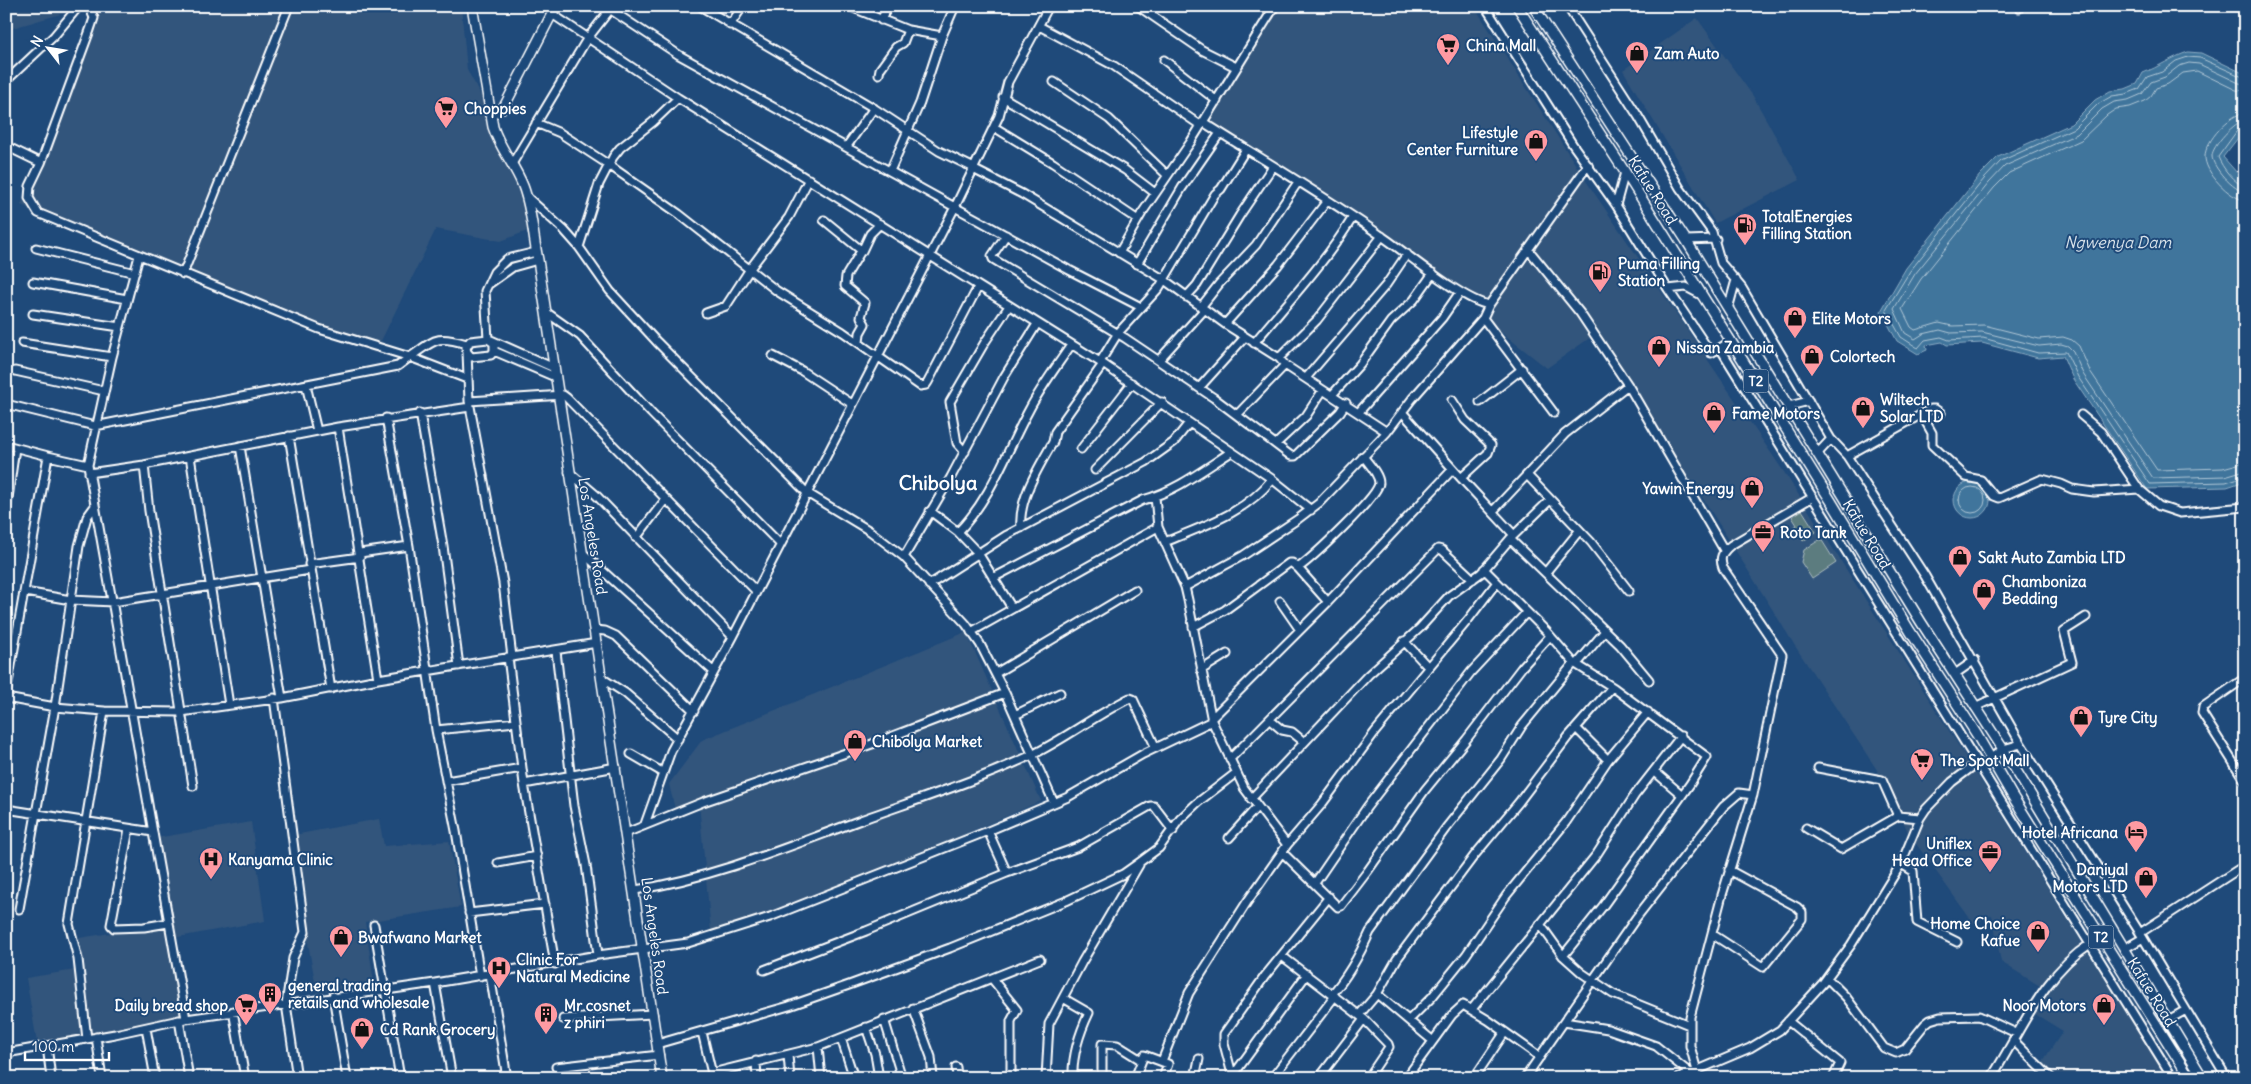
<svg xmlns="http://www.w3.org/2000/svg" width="2251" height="1084" viewBox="0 0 2251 1084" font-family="Delius,sans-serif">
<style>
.built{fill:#32557c}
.green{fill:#5b7b7f;stroke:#adbdbf}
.water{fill:#3f759c;stroke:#8cacc4}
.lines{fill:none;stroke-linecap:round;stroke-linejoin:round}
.shore{stroke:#b2c8d7;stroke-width:1}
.minor-casing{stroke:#fff;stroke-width:11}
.major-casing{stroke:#fff;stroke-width:12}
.minor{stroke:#1f4a7a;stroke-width:7}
.major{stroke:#1f4a7a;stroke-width:9}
.labels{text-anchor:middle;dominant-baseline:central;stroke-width:4;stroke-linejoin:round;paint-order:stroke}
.shield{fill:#1f4a7a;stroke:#bcc9d7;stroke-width:1}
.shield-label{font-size:14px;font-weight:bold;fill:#fff}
.poi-label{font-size:15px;font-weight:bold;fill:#fff;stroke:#1f4a7a;text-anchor:start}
.street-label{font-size:15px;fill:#fff;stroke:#1f4a7a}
.water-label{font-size:16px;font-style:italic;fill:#d9e3eb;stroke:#1f4a7a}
.district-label{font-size:20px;font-weight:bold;fill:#fff;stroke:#1f4a7a}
</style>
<rect width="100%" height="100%" fill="#1f4a7a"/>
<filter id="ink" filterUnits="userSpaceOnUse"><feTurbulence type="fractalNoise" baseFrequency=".02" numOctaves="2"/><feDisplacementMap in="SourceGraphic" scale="10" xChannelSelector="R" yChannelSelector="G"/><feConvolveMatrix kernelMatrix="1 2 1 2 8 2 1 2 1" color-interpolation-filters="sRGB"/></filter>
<g filter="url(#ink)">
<path class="built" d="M6,6H67L64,13L6,30Z
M100,6H461L467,70L496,121L520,178L530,230L501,241L436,229L375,353L21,205Z
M1278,6H1474L1586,181L1786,475L1990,795L2089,954L2170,1078H2051L2043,1061L2063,1031L2035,1014L2040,1006V986L2001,962L1992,915L1974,924L1909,834L1885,782L1797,649L1706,503L1591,337L1547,368L1487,321L1482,300L1205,123Z
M1697,18L1753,96L1800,180L1715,223L1623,70Z
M966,632L1041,801L855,882L711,932L699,803L675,809L669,784L702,740Z
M379,819L384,846L449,841L461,907L365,922L374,983L317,993L306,932L294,835Z
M251,822L265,921L173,938L156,838Z
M167,924L182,1015L38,1048L26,978L75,970L73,939Z"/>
<path class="green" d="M1802,510L1816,532L1803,541L1794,527L1797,525L1792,517Z
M1821,539L1836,563L1812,579L1801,562L1804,550Z"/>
<path class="water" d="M2188,52L2201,53L2245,74V129L2223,157L2245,182V481L2227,487L2147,489L2073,379L2063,356L2038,358L1982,343L1947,345L1942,342L1926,345L1927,350L1918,354L1897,341L1881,311L1906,268L1980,175L1998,157L2071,124L2095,100L2110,91L2125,89L2137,84L2143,73C2159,67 2172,57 2188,52Z
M1954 500a18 18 0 1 1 36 0a18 18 0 1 1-36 0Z"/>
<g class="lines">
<path class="shore" d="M2245,78L2200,58L2188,57L2176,61L2162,72L2147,77L2139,89L2126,94L2112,96L2098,104L2074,128L2001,161L1984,179L1910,271L1886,310L1901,337L1918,348L1925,340L1941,337L1949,340L1983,338L2038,353L2066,352L2078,377L2150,484L2226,482L2245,476
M2245,84L2239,83L2199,64L2189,63L2179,66L2165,77L2151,82L2142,94L2128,100L2114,102L2102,109L2077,134L2005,166L1989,183L1915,274L1894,309L1905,333L1915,339L1923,334L1940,330L1951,333L1982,332L2039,346L2061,344L2068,346L2073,351L2083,374L2153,478L2225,476L2245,470
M2245,91L2236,90L2197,71L2183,73L2168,84L2156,88L2151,96L2145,101L2130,107L2116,109L2107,115L2081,140L2009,173L1994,188L1921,279L1902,309L1911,327L1915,330L1939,323L1952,326L1984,325L2039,339L2063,337L2072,340L2079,346L2090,371L2157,470L2223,468L2245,462
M2245,113C2230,113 2205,142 2205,156C2204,172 2230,199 2245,200
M2245,120C2235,121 2212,146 2212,156C2212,167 2234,191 2245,192
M2245,126L2239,128L2218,157C2222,167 2234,184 2245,186
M1959 500a13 13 0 1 1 26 0a13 13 0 1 1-26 0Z"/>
<g class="minor-casing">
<path id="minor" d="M89,6L94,18L90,30L41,163L30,186L29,198L38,213L319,329L410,357C436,339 436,335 467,344
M700,6L872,107L939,151L974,168
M848,6L908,30L942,36
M1138,6L1202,50L1236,67
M1485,6L1573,145L1616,205L1668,289L1686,287L1701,295
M1567,6L1638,116L1680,188L1712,232L1721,263L1742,288L1831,439L1847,456L1925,576L2021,744
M2018,6L2019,8
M611,10L679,55L1069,270L1141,307
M552,14L678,98L1103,364L1272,479L1311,510
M881,20L888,6
M730,25L743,6
M1039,26L1114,66L1200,125
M1164,60L1217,101
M879,74L880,69L896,47L903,43L908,30
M6,81L54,36L79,6
M1054,82L1109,119L1167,175
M1003,97L1125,170L1155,193
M1203,122C1263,160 1325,196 1383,237C1408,254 1462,300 1489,305
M536,123L560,133L609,165L679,214L777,291L843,332L920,386L926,385L928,382L978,287
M994,127L1053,163L1138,220
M6,146L41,163
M847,146L874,108
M512,164L587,39L612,7
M973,169L1022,194L1163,279L1225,324L1279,358L1285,365L1387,432
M890,171L920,103L942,36L955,6
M526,196L564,230L579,247L610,291L657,342L807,493L870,531L904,557L966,624L980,644L1005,693L1054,803
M1616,205L1625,172
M824,220L862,251L870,234L880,224
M1006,235L992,256L993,259L1125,338L1214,398L1291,456H1295L1340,412L1346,403
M1686,240L1716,239
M579,247L599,184L613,157L620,148L653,122L678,98
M36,248L135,273
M1528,249L1580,313L1628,385L1724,550
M1119,253L1142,213L1190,143L1275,6
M1137,264L1182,188L1220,133
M183,274L289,6
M33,282L127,299
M489,284L513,267L538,260
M1668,289L1711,353L1720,348
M1186,297L1197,285L1240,215L1273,166
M1201,307L1219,284L1256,245L1298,182
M1728,309L1736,280
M546,312L580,336L651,413L780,544
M706,313L726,306L752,266L789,217L809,179
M33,314L120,327
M1483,318L1554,413
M1225,324L1278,265L1327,201
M488,339L470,341L466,348L467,352L471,357L491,355L494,351V343L488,339L485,291L494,272L507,259L536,252
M491,340L554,368
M1731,341L1720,348L2173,1078
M22,343L112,357
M859,343L860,333L865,324L861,317L865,303L845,286L846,276L861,251
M1254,343C1288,302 1325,263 1353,217
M494,351L555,377
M467,352L469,401L503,583L512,657
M773,356L802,371L852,404
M1279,358L1317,320L1382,236
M1159,360L1204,310
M1100,362L1118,333L1159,288L1215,194L1221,189L1246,149
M15,371L104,391
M1306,378L1386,285L1407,254
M306,385L317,431
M1199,388L1245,337
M1332,395L1360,364L1391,321L1414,300L1433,273
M1452,400L1465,420L1491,445L1488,453L1461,478
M469,401L563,395L567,398L756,591
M1480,402L1522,369
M6,404L95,426L398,366L410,357L467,379
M1789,406L1809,401
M1359,412L1442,318L1460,292
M1402,412L1461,478L1514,535
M420,413L443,546L459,666
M1237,415L1285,365
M1922,415L1932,433V445L1966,477L1981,480L1994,496L1999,498L2042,479L2061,484L2072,489L2094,492L2139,489
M2081,415L2101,432L2139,489L2159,506L2180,513L2245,507
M386,418L409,546L436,730L456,831L480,976
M338,427L378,679
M289,436L331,689
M1276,444L1306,416L1323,390
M6,445L48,456L6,694
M240,446L282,698
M1081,449L1132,383
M965,452L957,443L950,402L985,342L1009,306
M1818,453L1831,439
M48,456L88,465L186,1019
M190,456L229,705
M1847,456L1931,409H1935L1941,413
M88,465L112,357L139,256
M144,465L149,511L193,786
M1095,470L1162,402
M569,472L596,495L733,637
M89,473L144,465L338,427L470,407
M1528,476L1591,542L1629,591
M1155,497L1158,527L1185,587L1188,600L1212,721L1244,788L1287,845
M930,511L958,532L978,553L1012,608
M1493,511L1565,434L1628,385
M6,513L15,448
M1021,528C1018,499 1039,467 1053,442L1055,432L1103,364
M958,532C992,497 1006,452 1029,410C1041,387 1057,366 1071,345
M636,538L665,500
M1510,539L1620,645L1649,680
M1165,542C1203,526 1246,513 1272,479
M360,553L409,546
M583,553L714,672
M904,557L951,477L1004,377L1037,324
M309,564L360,557
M1298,568L1328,602
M1484,569L1547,632L1574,663L1614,688L1707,757L1690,784L1603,906L1563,956
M1546,572L1579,531
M2242,572L2245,576
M993,578L1143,500C1176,491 1203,470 1231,452
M929,585L1007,535L1146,462L1174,442L1189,423
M1185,587L1244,555L1298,519L1319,503L1387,432L1412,399L1483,318L1489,305L1588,165
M25,592L71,600L113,602L310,570
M1280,601L1300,630
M1193,627L1225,610L1289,563H1292L1298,568C1312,558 1378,497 1379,483C1379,474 1368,463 1363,456
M595,630L605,631L616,636L694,711
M971,632L1158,527
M1404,641L1429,668
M556,651L574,806L586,865L598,955
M508,657L524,784L555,964
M1577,664L1605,631
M1201,670L1227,654
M996,673L1135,590
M1955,674L1975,660
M2245,678L2203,707L2202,713L2245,781
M603,679L625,693L678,739
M6,698L55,707L104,711L181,712L282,698L378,679L597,643
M274,698L305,932L293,958L286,1004L297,1078
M1975,707L2072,662L2064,631L2086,617
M1015,715L1060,693
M1211,719L1328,602L1453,469
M1270,720L1282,730L1292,732L1304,742
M1576,728L1608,760
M436,730L516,722
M631,754L662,772
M1991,758L2003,749L2021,744L2140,933L2227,1078
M1230,759L1438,549L1442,550L1473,579
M1818,768L1882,780L1898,816L1920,818
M1654,771L1682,795
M446,781L522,768
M524,784L616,767
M1251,799L1368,675L1420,628L1449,596L1481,573L1510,539L1550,500
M6,809L153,832
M645,824L671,751L733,637L955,207L999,116L1008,82L1049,6
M1806,828L1841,849L1898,816
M129,829L111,925L114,928L144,927L168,923
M626,833L703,802L872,744L1005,693
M1229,838L1257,807
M1283,853L1338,907L1341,906L1367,872L1425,790L1466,740L1522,667L1550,636
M498,863L537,856
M1901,864L1913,871L1917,922L1957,942
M1007,873L1078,847L1150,806H1154L1173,831
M1315,883L1367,807L1471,672L1527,612
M635,890C712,878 785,848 858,821C916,800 976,781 1032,755C1066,738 1096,715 1130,698L1133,699L1156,748
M19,909L55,707L79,546L87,517L95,506
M469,913L545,904
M1540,924L1563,956L1582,973L1613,994L1689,1025
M374,925L400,1078
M2140,933L2245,865
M1712,934L1763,967L1802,919V912L1797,907L1729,870
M2124,949L2143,938
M1282,956L1364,1019L1388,1044L1389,1047L1368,1078
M764,970L866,931L1007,873L988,831
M490,974L507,1078
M1827,978L1846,997L1884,1048L1896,1053L1905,1049L1925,1024L1930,1020L1940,1017L1979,1016L2016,1033
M993,980L1017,1010L1011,1021V1078
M435,983L452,1078
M1332,994C1348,976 1360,954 1370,932L1446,828L1501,759L1522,726L1574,663
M1377,994L1433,1041
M333,996L347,1078
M1063,998L1089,1013C1079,1034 1072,1055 1073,1078
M913,1008L931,1057L933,1078
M1472,1009L1597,854L1635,795L1681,736
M233,1011L245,1078
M1359,1015L1377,994L1397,959L1474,856L1519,802L1568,737L1612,687
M563,1019L653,1014
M884,1019L902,1078
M179,1020L189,1078
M1409,1020L1432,997L1466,955L1506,896L1566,822L1608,760L1648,712
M2168,1020L2186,1010
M1788,1021L1840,1063L1833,1078
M1564,1022L1608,1029L1656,1046L1690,1073
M866,1027L875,1054L879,1078
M146,1028L155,1078
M702,1032L713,1078
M96,1037L102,1078
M841,1038L854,1078
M87,1039L78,959L69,924L104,711
M2013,1040L2051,1078
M657,1044L789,1006L849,985L950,948L1066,901L1123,874L1140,862L1159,848L1180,819L1197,803L1236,773
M47,1046L51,1078
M818,1047L821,1078
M6,1053L115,1034L179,1020L435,983L598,955L688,943L770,917L988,831L1068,797L1143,754L1212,721
M788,1055L790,1078
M756,1061L757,1078
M1162,1061L1189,993L1247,902L1287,845L1322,804L1375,732L1468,620L1497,582
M556,1067L659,1055
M956,1067L957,1078
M712,1073L818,1047L1040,959
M1232,1077L1307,974
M1046,1078L1049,1024L1082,962L1139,865
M1102,1078V1044L1117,1045L1141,1060
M1135,1078L1144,1055L1168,1064L1163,1078
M1195,1078L1199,1059
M1233,1078L1224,1044V1034L1265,976L1329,897
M1272,1078L1335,996
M1319,1078L1364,1019
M1406,1078L1452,1015L1463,1005L1488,1020L1540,1057
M1474,1078L1505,1032
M1525,1078L1636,918L1723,807L1739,793L1753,795
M1679,1078L1750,1048L1780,1030L1823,983L1851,945L1901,864L1920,818L1926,809L1952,782L1976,764
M1699,1078L1690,1046V1017L1722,895L1753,795L1782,655L1723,568C1719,558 1722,552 1731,545L1813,497
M1991,1078C2021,1032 2042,975 2090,944"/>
</g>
<g class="major-casing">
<path id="major" d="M472,6L493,127C500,149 515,165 523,186C532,209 533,236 538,260L662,1078
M1517,6L1625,172L1831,501L1910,631L1977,735L2013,797L2190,1078
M1533,6L1686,240L1921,622L2003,749L2203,1078
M490,115L504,107L556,6"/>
</g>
<use href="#minor" class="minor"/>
<use href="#major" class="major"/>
</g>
</g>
<defs>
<g id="supermarket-pin" transform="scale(1.25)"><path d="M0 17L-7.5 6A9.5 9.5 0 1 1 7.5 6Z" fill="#ff9aa2" stroke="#1f4a7a"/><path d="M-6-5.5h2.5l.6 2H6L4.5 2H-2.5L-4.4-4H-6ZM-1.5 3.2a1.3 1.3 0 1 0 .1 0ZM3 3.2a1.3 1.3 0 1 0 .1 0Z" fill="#111"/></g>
<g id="shop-pin" transform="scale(1.25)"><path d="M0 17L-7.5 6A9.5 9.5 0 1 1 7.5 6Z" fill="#ff9aa2" stroke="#1f4a7a"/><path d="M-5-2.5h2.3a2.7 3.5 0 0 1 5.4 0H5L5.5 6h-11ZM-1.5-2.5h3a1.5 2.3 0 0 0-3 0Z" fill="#111"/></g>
<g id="fuel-pin" transform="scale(1.25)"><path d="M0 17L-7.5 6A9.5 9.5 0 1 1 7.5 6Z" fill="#ff9aa2" stroke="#1f4a7a"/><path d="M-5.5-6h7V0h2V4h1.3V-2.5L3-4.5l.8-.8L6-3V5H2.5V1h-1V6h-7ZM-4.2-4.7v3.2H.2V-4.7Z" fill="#111"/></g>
<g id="office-pin" transform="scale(1.25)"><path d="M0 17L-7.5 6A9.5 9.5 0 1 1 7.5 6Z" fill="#ff9aa2" stroke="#1f4a7a"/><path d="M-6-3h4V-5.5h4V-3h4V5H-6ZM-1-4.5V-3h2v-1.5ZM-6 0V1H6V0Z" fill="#111"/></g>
<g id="hotel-pin" transform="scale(1.25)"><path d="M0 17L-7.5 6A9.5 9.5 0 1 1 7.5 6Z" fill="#ff9aa2" stroke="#1f4a7a"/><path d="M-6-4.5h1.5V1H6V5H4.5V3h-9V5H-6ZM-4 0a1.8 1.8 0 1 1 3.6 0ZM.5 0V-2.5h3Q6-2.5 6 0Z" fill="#111"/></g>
<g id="hospital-pin" transform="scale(1.25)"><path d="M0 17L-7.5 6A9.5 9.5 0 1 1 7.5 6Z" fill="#ff9aa2" stroke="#1f4a7a"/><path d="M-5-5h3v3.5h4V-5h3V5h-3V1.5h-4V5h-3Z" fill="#111"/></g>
<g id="building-pin" transform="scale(1.25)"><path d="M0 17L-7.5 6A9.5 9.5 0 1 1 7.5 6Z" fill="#ff9aa2" stroke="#1f4a7a"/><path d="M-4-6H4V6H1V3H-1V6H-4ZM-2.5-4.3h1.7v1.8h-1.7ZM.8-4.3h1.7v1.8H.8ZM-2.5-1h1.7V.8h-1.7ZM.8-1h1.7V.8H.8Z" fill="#111"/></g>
</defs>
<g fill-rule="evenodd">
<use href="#supermarket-pin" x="1448" y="45"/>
<use href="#shop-pin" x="1637" y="53"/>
<use href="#supermarket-pin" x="446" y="108"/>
<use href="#shop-pin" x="1536" y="141"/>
<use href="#fuel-pin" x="1745" y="225"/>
<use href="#fuel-pin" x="1600" y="272"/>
<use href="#shop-pin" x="1795" y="318"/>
<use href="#shop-pin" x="1659" y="347"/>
<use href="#shop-pin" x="1812" y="356"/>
<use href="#shop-pin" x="1863" y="408"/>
<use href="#shop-pin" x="1714" y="413"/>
<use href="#shop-pin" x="1752" y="488"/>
<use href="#office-pin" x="1763" y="532"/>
<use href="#shop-pin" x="1960" y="557"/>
<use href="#shop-pin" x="1984" y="590"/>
<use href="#shop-pin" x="2081" y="717"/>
<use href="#shop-pin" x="855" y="741"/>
<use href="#supermarket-pin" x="1922" y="760"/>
<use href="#hotel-pin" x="2136" y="832"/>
<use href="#office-pin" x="1990" y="852"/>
<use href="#hospital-pin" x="211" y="859"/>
<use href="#shop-pin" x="2146" y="878"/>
<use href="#shop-pin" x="2038" y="932"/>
<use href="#shop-pin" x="341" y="937"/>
<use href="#hospital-pin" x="499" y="968"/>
<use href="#building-pin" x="270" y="994"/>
<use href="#supermarket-pin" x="246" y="1005"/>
<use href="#shop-pin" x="2104" y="1005"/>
<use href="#building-pin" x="546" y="1014"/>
<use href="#shop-pin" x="362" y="1029"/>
</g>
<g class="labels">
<g class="shield">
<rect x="1743.5" y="369.5" width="25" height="23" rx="4"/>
<rect x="2088.5" y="925.5" width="25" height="23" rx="4"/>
</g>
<g class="shield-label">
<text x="1756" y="381">T2</text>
<text x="2101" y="937">T2</text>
</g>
<g class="poi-label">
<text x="1466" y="45">China Mall</text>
<text x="1654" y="53">Zam Auto</text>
<text x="464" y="108">Choppies</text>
<text x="1518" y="132" text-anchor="end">Lifestyle<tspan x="1518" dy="17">Center Furniture</tspan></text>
<text x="1762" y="216">TotalEnergies<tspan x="1762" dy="17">Filling Station</tspan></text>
<text x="1618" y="263">Puma Filling<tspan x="1618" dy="17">Station</tspan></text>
<text x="1812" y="318">Elite Motors</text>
<text x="1676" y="347">Nissan Zambia</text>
<text x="1830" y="356">Colortech</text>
<text x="1880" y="399">Wiltech<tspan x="1880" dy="17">Solar LTD</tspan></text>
<text x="1732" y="413">Fame Motors</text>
<text x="1734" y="488" text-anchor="end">Yawin Energy</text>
<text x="1780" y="532">Roto Tank</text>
<text x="1978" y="557">Sakt Auto Zambia LTD</text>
<text x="2002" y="581">Chamboniza<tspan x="2002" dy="17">Bedding</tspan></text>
<text x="2098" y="717">Tyre City</text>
<text x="872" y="741">Chibolya Market</text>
<text x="1940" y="760">The Spot Mall</text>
<text x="2118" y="832" text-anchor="end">Hotel Africana</text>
<text x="1972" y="843" text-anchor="end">Uniflex<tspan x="1972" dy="17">Head Office</tspan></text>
<text x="228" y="859">Kanyama Clinic</text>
<text x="2128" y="869" text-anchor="end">Daniyal<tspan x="2128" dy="17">Motors LTD</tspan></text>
<text x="2020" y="923" text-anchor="end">Home Choice<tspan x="2020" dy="17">Kafue</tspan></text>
<text x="358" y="937">Bwafwano Market</text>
<text x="516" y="959">Clinic For<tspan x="516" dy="17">Natural Medicine</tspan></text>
<text x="288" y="985">general trading<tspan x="288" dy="17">retails and wholesale</tspan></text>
<text x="228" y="1005" text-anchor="end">Daily bread shop</text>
<text x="564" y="1005">Mr cosnet<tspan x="564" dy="17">z phiri</tspan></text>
<text x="2086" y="1005" text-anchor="end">Noor Motors</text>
<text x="380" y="1029">Cd Rank Grocery</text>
</g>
<g class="street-label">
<text transform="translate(1653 190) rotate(58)">Kafue Road</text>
<text transform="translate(1867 534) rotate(59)">Kafue Road</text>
<text transform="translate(593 536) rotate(81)">Los Angeles Road</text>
<text transform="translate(655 936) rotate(82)">Los Angeles Road</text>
<text transform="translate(2152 992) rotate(58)">Kafue Road</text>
</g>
<g class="water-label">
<text x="2118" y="242">Ngwenya Dam</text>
</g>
<g class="district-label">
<text x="938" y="482">Chibolya</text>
</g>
</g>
<rect width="2251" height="1084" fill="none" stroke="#1f4a7a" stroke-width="25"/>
<rect x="12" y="12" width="2226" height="1059" fill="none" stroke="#fff" stroke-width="2" filter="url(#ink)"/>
<g transform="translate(48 48) rotate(301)" stroke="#1f4a7a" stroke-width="4" paint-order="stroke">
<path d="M0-4L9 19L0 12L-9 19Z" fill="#ffffff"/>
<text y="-8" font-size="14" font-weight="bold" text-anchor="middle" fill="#ffffff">N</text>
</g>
<path d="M25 1052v8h84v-8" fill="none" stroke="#ffffff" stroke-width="2.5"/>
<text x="32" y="1052" font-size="15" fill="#ffffff" stroke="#1f4a7a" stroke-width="4" paint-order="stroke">100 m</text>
</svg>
